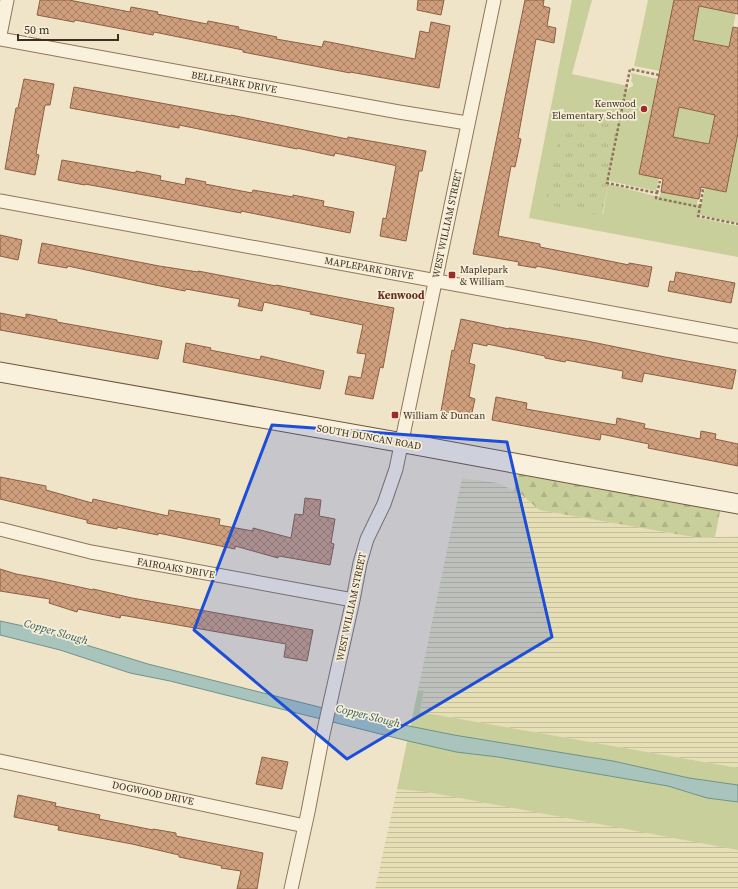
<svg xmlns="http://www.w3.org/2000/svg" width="738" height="889" viewBox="0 0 738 889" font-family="'Source Serif 4',serif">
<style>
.farmland{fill:url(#farmland-rules)}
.green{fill:#c9cf9b}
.forest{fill:url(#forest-firs)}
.park{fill:url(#park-tufts)}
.water{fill:#a9c4bc;stroke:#6f938a}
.building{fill:url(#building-cross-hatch);stroke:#8d5f41;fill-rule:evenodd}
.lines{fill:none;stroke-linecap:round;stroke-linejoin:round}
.minor-casing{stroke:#8d765c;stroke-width:15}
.secondary-casing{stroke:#6f573f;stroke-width:21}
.path{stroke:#8d765c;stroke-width:2.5;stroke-dasharray:3 2;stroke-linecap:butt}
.minor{stroke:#faf1dc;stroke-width:13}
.secondary{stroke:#faf1dc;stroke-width:19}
.marked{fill:#1d4ed8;fill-opacity:0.2;stroke:#1d4ed8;stroke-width:3;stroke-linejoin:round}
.poi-dot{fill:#9e2a2b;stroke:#f7eed8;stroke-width:1.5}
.labels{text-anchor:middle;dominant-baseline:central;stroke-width:3.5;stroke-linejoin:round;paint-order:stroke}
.street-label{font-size:10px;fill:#3d2e20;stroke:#f7eed8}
.poi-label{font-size:10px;fill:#3d2e20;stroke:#f7eed8;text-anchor:start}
.neighbourhood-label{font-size:11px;font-weight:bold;fill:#6b2e1e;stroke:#f7eed8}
.water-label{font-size:11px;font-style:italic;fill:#2f5d5a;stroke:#f7eed8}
</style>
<defs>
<pattern id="farmland-rules" width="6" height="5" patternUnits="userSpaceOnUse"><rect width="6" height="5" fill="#e6deb5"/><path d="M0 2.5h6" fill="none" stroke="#c6bf9b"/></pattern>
<pattern id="forest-firs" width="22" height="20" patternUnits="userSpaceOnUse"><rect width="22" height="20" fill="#c9cf9b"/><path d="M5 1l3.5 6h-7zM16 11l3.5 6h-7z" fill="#aeb285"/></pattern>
<pattern id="park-tufts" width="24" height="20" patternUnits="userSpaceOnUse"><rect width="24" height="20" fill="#c9cf9b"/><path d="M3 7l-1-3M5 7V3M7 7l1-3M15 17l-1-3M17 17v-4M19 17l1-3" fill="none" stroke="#aeb285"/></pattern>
<pattern id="building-cross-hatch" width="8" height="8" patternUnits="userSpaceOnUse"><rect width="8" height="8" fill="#cf9f7d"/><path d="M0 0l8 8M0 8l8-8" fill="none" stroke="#a98266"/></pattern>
</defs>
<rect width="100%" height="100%" fill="#f0e4c8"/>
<path class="farmland" d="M462,478L498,483L521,494L539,510L698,538L738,536V768L420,712L424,692L418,690Z
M397,789L427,792L738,849V889H375Z"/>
<path class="green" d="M572,0H592L572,74L628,86L627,93L629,88L633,86V84L631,81L632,78L631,73L658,79L639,173L659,178L656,191L609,181L620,123L564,112V109H560L558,119L562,120L603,215L608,184L659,197L661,192L698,199L697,204L701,205L705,188L726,192L738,133V223L700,215L699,218L738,226V257L529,218Z
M648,0H674L660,71L634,66Z
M699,6L736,13L729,47L693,40Z
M679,107L715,115L709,144L673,137Z
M418,690L424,691L420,712L738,768V850L427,792L397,789Z"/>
<path class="forest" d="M520,465L722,501L715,537L699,538L539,510L521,494L514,491Z"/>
<path class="park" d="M564,112L620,123L602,216L545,204Z"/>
<path class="water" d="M0,621L28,627L148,664L339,712L454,735L613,761L689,778L738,785V802L707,798L668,786L498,757L456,752L404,740L170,681L130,673L60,650L0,635Z"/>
<path class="building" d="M40,0H69L130,12L131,7L158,12L157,14L207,24L208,21L239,27L238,29L277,37L276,39L322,47L324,41L415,59L420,31L429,33L431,22L450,26L439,88L350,72V73L243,52V50L154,32L153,35L75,20L74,22L37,15Z
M418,0H444L441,15L417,10Z
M525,0H544L543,6L550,8L547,26L556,28L554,43L536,39L518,138L521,139L515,167L511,166L498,236L540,244V247L629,265V263L652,267L648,287L536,266V268L518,265L519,262L473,254Z
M674,0H738V14L699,6L693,40L729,47L733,27L738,28V133L726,192L701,187L699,199L661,192L663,179L639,174ZM679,107L715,115L709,144L673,137Z
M24,79L54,84L50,105H45L36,154L39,155L35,175L5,169L16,108H18Z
M74,87L231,116V115L347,139L348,137L426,151L422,171H419L406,241L380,236L383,218L386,219L396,166L393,165L335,153L334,156L297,148V149L179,125V128L70,108Z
M62,160L136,173V171L161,176L160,180L185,185L186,178L206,182L205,184L252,193L253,190L293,197V195L324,201L323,206L354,212L350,233L241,211V213L85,184V185L58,180Z
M0,235L22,240L18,260L0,256Z
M42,243L159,266L198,272V271L276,286V285L394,308L383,368L380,367L373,399L345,394L349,376L361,378L366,354L357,353L363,325L310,314L311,312L264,302L262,311L238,306L240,299L186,289L185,291L155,285L68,266L67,268L38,263Z
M676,272L735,283L731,303L668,291L670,281L674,282Z
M0,313L26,318V314L57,320V322L162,341L158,359L0,330Z
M461,319L509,329V328L587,341L665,357L736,370L732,389L644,373L642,382L622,378L623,371L566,360L565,362L545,358V356L487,344V346L473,343L469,363L475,365L469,397L475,399L471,417L441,411L452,350L454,351Z
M186,343L211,348L210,350L260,360L261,356L324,371L320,389L183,362Z
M496,397L527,403L526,409L616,425L617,418L645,424L644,428L700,439L701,431L716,434L715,439L738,444V466L648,448L649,444L601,434L600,440L492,420Z
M0,477L46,486V490L92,503L93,499L168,516L169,510L220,519L219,525L253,531V528L291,538L295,514L303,515L305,498L321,500L319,516L335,519L331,543L334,544L330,565L279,556L278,558L235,546V549L158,533V535L117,527V529L87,523V520L0,499Z
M0,569L16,574L43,579L93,590V589L132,598L313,630L307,661L284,657L286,644L121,615L120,618L78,609L77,612L49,603L50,599L0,591Z
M262,757L288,762L282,789L256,784Z
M18,795L56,803L55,806L100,815L99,819L153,830V829L176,833V836L263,853L257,889H237L241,871L221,868L222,866L179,857V855L132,844L58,830L59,826L14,817Z"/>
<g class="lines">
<g class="minor-casing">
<path id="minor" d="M0,35L7,0
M0,39L399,112L467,123
M0,201L738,336
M0,529L91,552L353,600
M0,761L305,826
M291,889L308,812L322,739L353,600L360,563L367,539L384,504L396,469L494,0"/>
</g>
<g class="secondary-casing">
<path id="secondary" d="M0,372L415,445L738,504"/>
</g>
<path class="path" d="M659,75L630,69L607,183L657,193L656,198L700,207L698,216L738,224
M657,193L660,181
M700,207L703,189"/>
<use href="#minor" class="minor"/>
<use href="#secondary" class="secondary"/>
</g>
<path class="marked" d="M272,425L507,442L552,637L347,759L194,630Z"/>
<g class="poi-dot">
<circle cx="644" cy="109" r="4"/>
<rect x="448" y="271" width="8" height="8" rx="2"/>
<rect x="391" y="411" width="8" height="8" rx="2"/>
</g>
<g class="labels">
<g class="street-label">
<text transform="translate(234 82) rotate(10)">BELLEPARK DRIVE</text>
<text transform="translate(447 224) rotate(-78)">WEST WILLIAM STREET</text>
<text transform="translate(369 268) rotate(10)">MAPLEPARK DRIVE</text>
<text transform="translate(369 437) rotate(10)">SOUTH DUNCAN ROAD</text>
<text transform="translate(176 568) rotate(10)">FAIROAKS DRIVE</text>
<text transform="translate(351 607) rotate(-78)">WEST WILLIAM STREET</text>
<text transform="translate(153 793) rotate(12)">DOGWOOD DRIVE</text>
</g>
<g class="poi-label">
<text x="636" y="103" text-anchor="end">Kenwood<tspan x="636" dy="12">Elementary School</tspan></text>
<text x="460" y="269">Maplepark<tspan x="460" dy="12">&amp; William</tspan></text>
<text x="403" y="415">William &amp; Duncan</text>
</g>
<g class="neighbourhood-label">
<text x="401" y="295">Kenwood</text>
</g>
<g class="water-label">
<text transform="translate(56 632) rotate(16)">Copper Slough</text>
<text transform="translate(368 716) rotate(14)">Copper Slough</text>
</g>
</g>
<path d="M18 34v6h100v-6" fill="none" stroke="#3d2e20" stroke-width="2"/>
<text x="24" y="34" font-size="12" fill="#3d2e20" stroke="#f7eed8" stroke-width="3" paint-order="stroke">50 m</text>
</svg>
